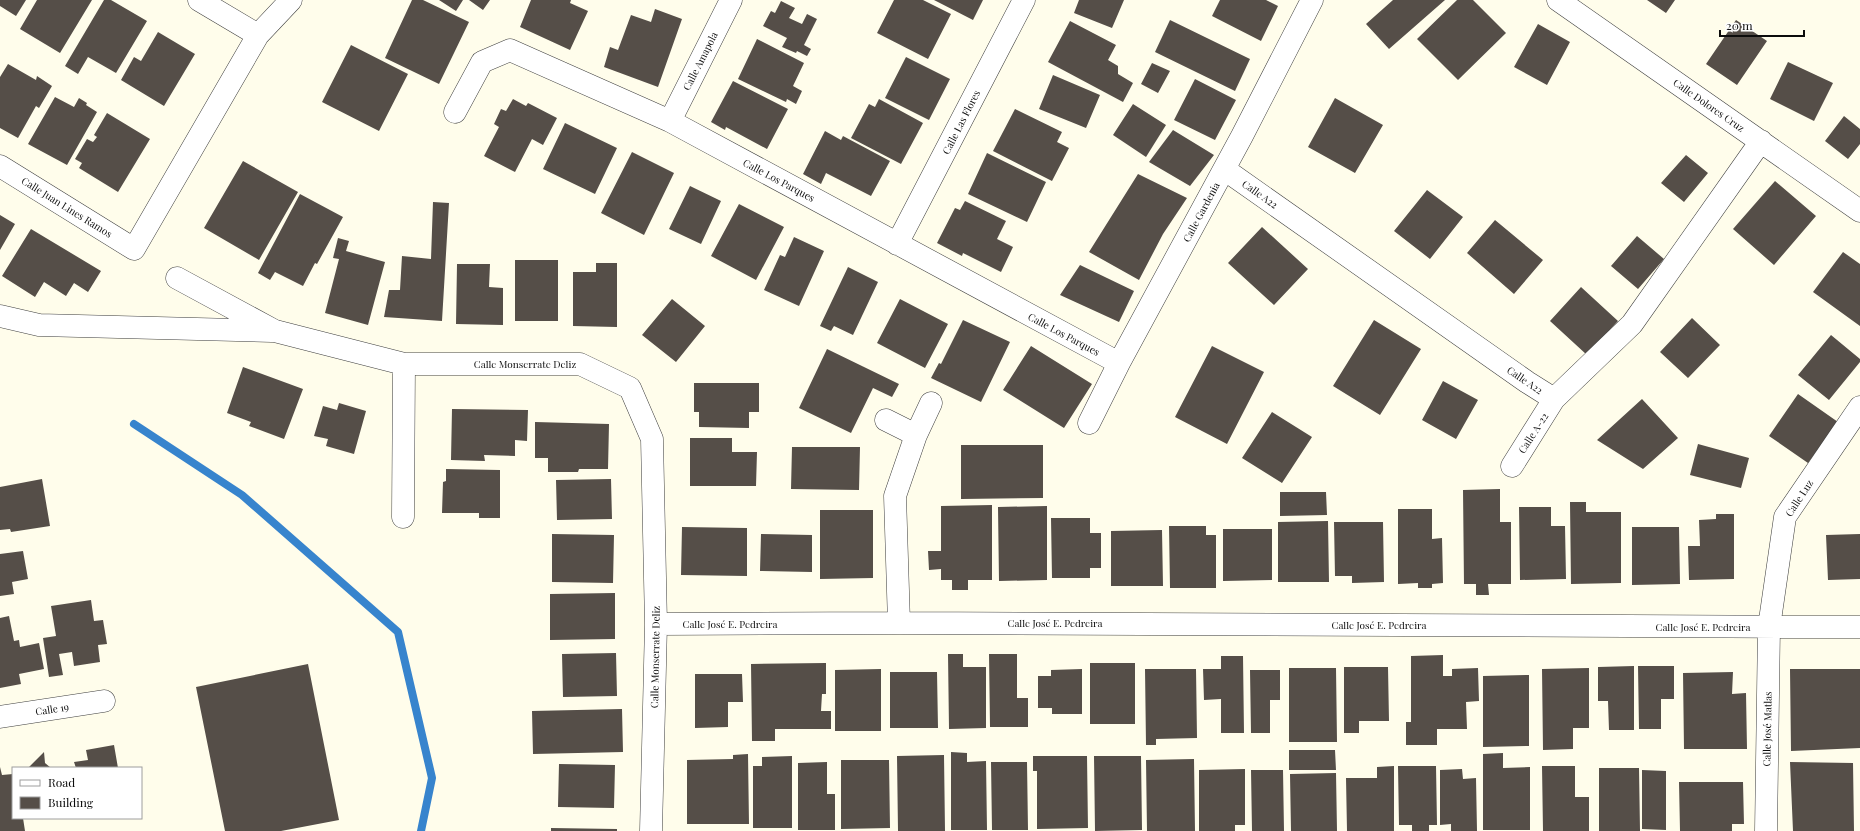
<svg xmlns="http://www.w3.org/2000/svg" width="1860" height="831" viewBox="0 0 1860 831" font-family="'Playfair Display',serif">
<style>
.lines{fill:none;stroke-linecap:round;stroke-linejoin:round}
.stream{stroke:#3784cd;stroke-width:8}
.building{fill:#554e48}
.minor-casing{stroke:#3f3f3f;stroke-width:23}
.minor{stroke:#fff;stroke-width:22}
.labels{text-anchor:middle;dominant-baseline:central;stroke-width:4;stroke-linejoin:round;paint-order:stroke}
.street-label{font-size:10px;fill:#0c0c0c;stroke:#fff}
</style>
<rect width="100%" height="100%" fill="#fffdeb"/>
<g class="lines">
<path class="stream" d="M134,424L242,495L398,632L432,778L421,831"/>
</g>
<path class="building" d="M0,0H26L16,16L0,6Z
M37,0H92L60,53L20,29Z
M104,0H111L147,21L116,73L88,57L78,74L65,66Z
M412,0H423L469,22L439,84L385,58Z
M439,0H463L456,11Z
M469,0H490L483,10Z
M531,0H571L570,3L588,11L570,50L520,27Z
M894,0H923L951,14L928,59L877,33Z
M934,0H983L973,20Z
M1079,0H1124L1112,28L1074,13Z
M1220,0H1266L1278,6L1261,41L1212,16Z
M1393,0H1445L1389,49L1366,24Z
M1457,0H1473L1506,33L1458,80L1417,39Z
M1647,0H1675L1666,13Z
M781,1L795,8L789,18L802,24L807,14L817,19L804,45L811,49L807,56L797,51L796,53L782,47L787,38L763,26L771,11L775,13Z
M655,9L682,19L658,87L604,67L610,47L618,50L631,15L651,22Z
M1170,20L1250,59L1235,91L1155,52Z
M1736,20L1767,41L1737,85L1706,64Z
M1070,21L1116,45L1108,60L1118,66V74L1133,83L1123,102L1048,62Z
M1538,24L1570,42L1547,85L1514,67Z
M158,32L195,54L164,106L121,80L134,57L141,61Z
M757,39L804,63L793,86L802,91L796,104L787,99L786,102L738,79Z
M351,45L408,74L379,131L322,102Z
M906,57L950,79L929,120L885,98Z
M1788,62L1833,83L1814,121L1770,99Z
M1152,63L1170,71L1158,93L1141,84Z
M8,64L36,80L37,76L52,86L39,108L36,106L18,138L0,128V77Z
M1053,75L1100,95L1086,128L1039,109Z
M1195,79L1236,100L1215,140L1174,120Z
M733,81L788,109L767,149L726,127L725,130L711,122Z
M55,97L74,107L79,98L87,103L86,105L97,112L67,165L28,144Z
M1335,98L1383,125L1355,173L1308,147Z
M513,99L526,106L528,103L557,118L543,145L532,139L515,172L484,156L499,127L494,124L501,109L506,111Z
M879,99L923,123L901,164L851,138L869,104L875,107Z
M1133,104L1166,125L1146,157L1113,135Z
M1015,109L1062,132L1057,142L1069,148L1052,181L993,151Z
M107,113L150,139L118,192L79,168L82,163L75,159L87,139L93,142L97,137L94,135Z
M1844,116L1860,129V144L1848,159L1825,141Z
M565,123L617,148L595,194L543,169Z
M1173,130L1214,155L1190,186L1149,162Z
M825,131L841,140L843,136L890,161L871,196L826,173L821,184L803,174Z
M632,152L674,173L644,235L601,213Z
M987,153L1046,182L1027,222L968,194Z
M1686,155L1708,173L1684,202L1661,183Z
M243,161L298,192L259,260L204,228Z
M1138,174L1187,198L1163,234L1139,280L1089,252Z
M1775,181L1816,216L1774,265L1733,229Z
M690,186L721,201L701,244L669,229Z
M1427,190L1463,217L1430,259L1394,231Z
M300,194L343,217L317,264L315,263L303,286L275,272L270,280L258,273Z
M965,201L1006,221L997,239L1013,247L1001,272L963,253L962,256L937,243L955,208L960,210Z
M433,202L449,203L442,321L384,317L389,290H400L402,256L431,259Z
M739,204L784,227L756,280L711,256Z
M0,215L15,224L0,250Z
M1495,220L1543,260L1514,294L1467,253Z
M1262,227L1308,269L1274,305L1228,263Z
M31,229L101,271L88,292L74,283L66,296L44,282L35,297L2,276Z
M1637,236L1664,259L1638,289L1611,266Z
M794,237L824,251L799,306L764,290L780,255L785,257Z
M338,238L349,241L346,251L385,262L368,325L325,313L339,259L333,258Z
M1843,252L1860,264V326L1813,292Z
M515,260H558V321H515Z
M596,263H617V327L573,326V272H596Z
M457,264H490L489,287L503,288V325L456,324Z
M1080,265L1134,291L1119,322L1060,295Z
M848,267L878,282L853,335L834,326L831,331L820,326Z
M1581,287L1618,321L1587,355L1550,321Z
M672,299L705,326L676,362L642,335Z
M900,299L948,324L925,368L877,343Z
M1692,318L1720,345L1688,378L1660,352Z
M963,320L1010,342L981,402L931,378L939,363L941,364Z
M1374,320L1421,349L1380,415L1333,386Z
M1831,335L1860,359V362L1829,400L1798,375Z
M1031,346L1092,384L1064,428L1003,390Z
M1212,346L1264,372L1227,444L1175,417Z
M827,349L899,384L892,397L873,388L851,433L799,408Z
M243,367L303,389L284,439L249,426L251,422L227,413Z
M1443,381L1478,400L1456,439L1422,420Z
M694,383H759V412H749V428L699,427V412H694Z
M1798,394L1838,422L1808,463L1769,436Z
M1642,399L1678,438L1643,469L1597,440Z
M339,403L366,411L354,454L326,446L328,439L314,436L323,406L337,410Z
M452,409L528,410L527,441L515,440V456L484,455L485,461L451,460Z
M1272,412L1312,437L1282,483L1242,458Z
M535,422L609,424L608,469H579L578,472H548V458H535Z
M690,438H732V452H757L756,486H690Z
M1698,444L1749,458L1741,488L1690,475Z
M961,445H1043V498L961,499Z
M792,447H860L859,490L791,489Z
M446,469L500,470V518H479V513H442L443,482L446,481Z
M42,479L50,526L11,532L10,529L0,530V487Z
M611,479L612,519L557,520L556,480Z
M1500,489V522H1511V584H1488L1489,595H1476V584H1464L1463,490Z
M1280,492H1326L1327,515L1280,516Z
M1570,502H1586V512H1621V583L1571,584Z
M992,505V580H968V590H952V580H941V569L929,570L928,551H941V506Z
M1047,506V580L999,581L998,507Z
M1519,507H1551V526H1565L1566,579L1520,580Z
M1398,509H1432V539L1442,538L1443,583L1432,584V588H1418V583L1398,584Z
M820,510H873V578L820,579Z
M1716,514H1734V579L1689,580L1688,546H1700L1699,520L1716,519Z
M1051,518H1090V533H1101V568H1090V578H1052Z
M1328,521L1329,582H1278V522Z
M1334,522H1383L1384,582L1352,583V576H1335Z
M1169,526H1206V535H1216V588H1170Z
M682,527L747,528V576L681,575Z
M1632,527H1679L1680,584L1632,585Z
M1223,529H1272V580L1223,581Z
M1162,530L1163,586H1111V531Z
M552,534L614,535L613,583L552,582Z
M761,534L812,535V572L760,571Z
M1860,534V579L1828,580L1826,535Z
M23,551L28,579L12,582L14,594L0,596V554Z
M615,593V639L550,640V594Z
M91,600L94,621L103,620L107,644L98,645L100,662L74,666L72,652L59,654L63,675L49,677L43,638L56,636L51,606Z
M9,616L14,641L19,640L20,647L39,643L44,669L19,674L21,684L0,688V618Z
M616,653L617,696L563,697L562,654Z
M948,654H963V667H986V728L949,729Z
M989,654H1017V698H1028V727H990Z
M1443,655V676H1452V669L1478,668L1479,701L1466,702L1467,729H1437V745H1406V722H1411V656Z
M1221,656H1243L1244,733H1221V699L1204,700L1203,669H1221Z
M826,663V694H822L821,711H831V729H775V741H752L751,664Z
M1090,663H1135V724H1090Z
M308,664L339,820L281,831H225L196,687Z
M1634,666V730H1609L1608,701H1598V667Z
M1638,666H1674V699H1661V729H1639Z
M1344,667H1388L1389,721H1359V733H1344Z
M1289,668H1336L1337,742H1289Z
M1589,668V728H1573V749L1543,750L1542,669Z
M881,669V731H835V670Z
M1082,669V714H1052V708H1038V676H1051V670Z
M1145,669H1196L1197,738L1156,739V745H1146Z
M1790,669H1860V748L1791,751Z
M1250,670H1280V700H1270V733H1251Z
M890,672H937L938,728H890Z
M1733,672L1732,694L1746,693L1747,749H1684L1683,673Z
M695,674H742L743,702H728V727L695,728Z
M1529,675V746L1483,747V676Z
M622,709L623,752L533,754L532,711Z
M114,745L118,768H76L74,762L88,760L86,750Z
M1289,750H1335L1336,770H1289Z
M44,752L45,763L51,768H28Z
M951,752L967,753V762L986,761L987,830H951Z
M1503,753V768L1530,767V830H1483V754Z
M748,754L749,824H687V760L733,759V755Z
M944,755L945,831H898L897,756Z
M792,756V828H753V766H762V757Z
M1033,756H1087L1088,828L1037,829V771H1033Z
M1094,756H1141L1142,830L1095,831Z
M1194,759L1195,831H1147L1146,760Z
M841,760H889L890,828L841,829Z
M827,762V794H835V830H798V763Z
M991,762H1027L1028,830H992Z
M1790,762L1853,763L1854,831H1793Z
M559,764L615,765L614,808L558,807Z
M1394,766V831H1347L1346,778H1377V767Z
M1398,766H1436L1437,825H1429V831H1412V825H1399Z
M1542,766H1575V797H1589V831H1543Z
M0,767L2,775L13,774V818H23L25,831H0Z
M1599,768H1639L1640,831H1599Z
M1245,769V825H1235V831H1199V770Z
M1462,769L1463,779L1476,778L1477,831H1451V824L1440,825V770Z
M1251,770H1283L1284,831H1252Z
M1642,770L1666,771V830L1642,829Z
M1336,773L1337,831H1291L1290,774Z
M1679,782H1743L1744,824H1732V831H1680Z
M551,828L617,829V831H551Z"/>
<g class="lines">
<g class="minor-casing">
<path id="minor" d="M199,0L258,35
M1558,0L1860,211
M455,112L482,62L510,50L670,121L1119,363
M670,121L731,0
M0,166L134,249L258,35L291,0
M1224,169L1527,382L1554,399L1632,324L1761,141
M897,244L1024,0
M177,278L275,331L404,364H580L630,388L652,439L656,624L651,831
M0,316L39,325L272,331
M886,420L916,435
M1089,423L1119,363L1242,136L1312,0
M1512,466L1554,399
M403,517L404,364
M899,623L895,496L916,435L931,403
M656,624L899,623L1860,627
M0,717L104,701
M1766,831L1769,627L1785,517L1860,407"/>
</g>
<use href="#minor" class="minor"/>
</g>
<g class="labels">
<g class="street-label">
<text transform="translate(700 61) rotate(-63)">Calle Amapola</text>
<text transform="translate(1709 105) rotate(35)">Calle Dolores Cruz</text>
<text transform="translate(961 122) rotate(-63)">Calle Las Flores</text>
<text transform="translate(779 180) rotate(28)">Calle Los Parques</text>
<text transform="translate(1260 194) rotate(35)">Calle A22</text>
<text transform="translate(67 207) rotate(32)">Calle Juan Lines Ramos</text>
<text transform="translate(1201 212) rotate(-62)">Calle Gardenia</text>
<text transform="translate(1064 334) rotate(28)">Calle Los Parques</text>
<text x="525" y="364">Calle Monserrate Deliz</text>
<text transform="translate(1525 380) rotate(34)">Calle A22</text>
<text transform="translate(1533 433) rotate(-57)">Calle A-22</text>
<text transform="translate(1799 498) rotate(-57)">Calle Luz</text>
<text x="1055" y="623">Calle José E. Pedreira</text>
<text x="730" y="624">Calle José E. Pedreira</text>
<text x="1379" y="625">Calle José E. Pedreira</text>
<text x="1703" y="627">Calle José E. Pedreira</text>
<text transform="translate(655 657) rotate(-89)">Calle Monserrate Deliz</text>
<text transform="translate(52 709) rotate(-9)">Calle 19</text>
<text transform="translate(1767 729) rotate(-89)">Calle José Matlas</text>
</g>
</g>
<rect x="12" y="767" width="130" height="52" fill="#ffffff" stroke="#9e9e9e"/>
<rect x="20" y="780" width="20" height="6" fill="#ffffff" stroke="#9e9e9e"/>
<text x="48" y="787" font-size="12" fill="#0c0c0c">Road</text>
<rect x="20" y="797" width="20" height="12" fill="#554e48" stroke="#9e9e9e"/>
<text x="48" y="807" font-size="12" fill="#0c0c0c">Building</text>
<path d="M1720 30v6h84v-6" fill="none" stroke="#0c0c0c" stroke-width="2"/>
<text x="1726" y="30" font-size="12" fill="#0c0c0c" stroke="#ffffff" stroke-width="3" paint-order="stroke">20 m</text>
</svg>
